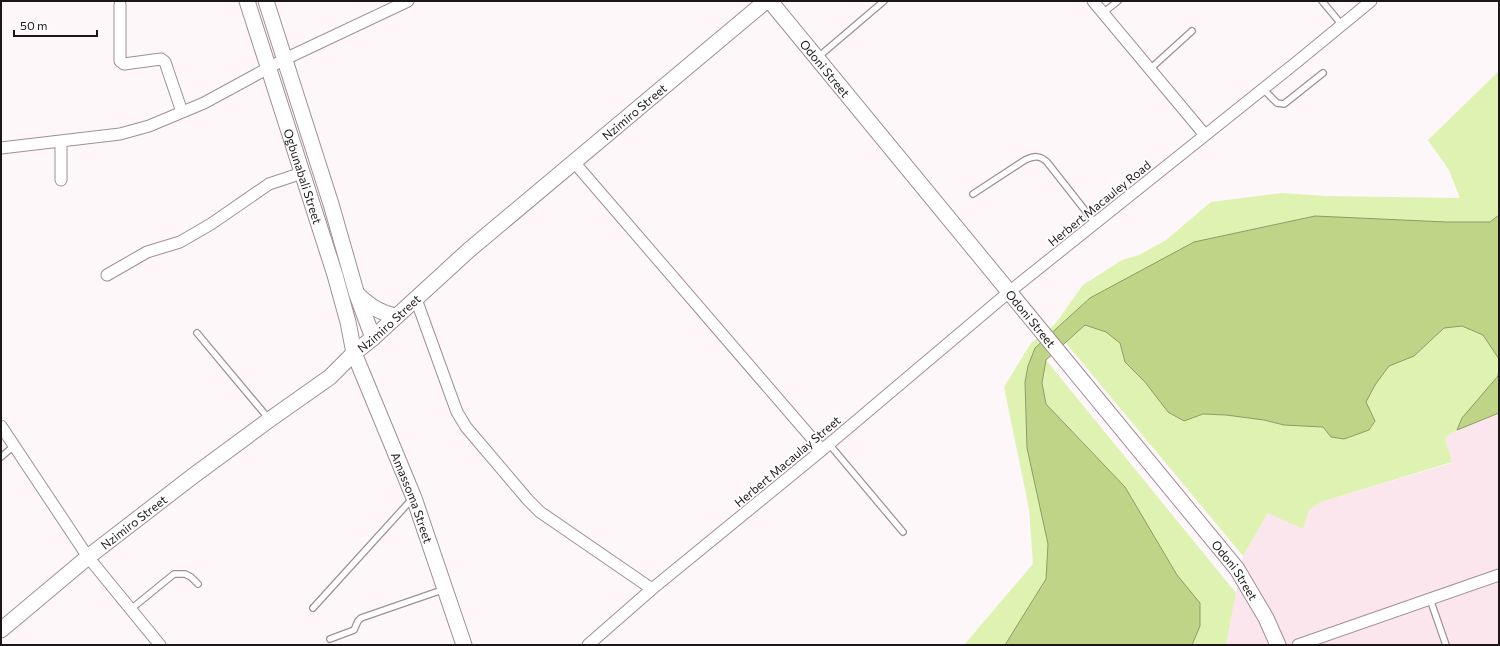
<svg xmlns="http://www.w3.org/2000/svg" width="1500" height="646" viewBox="0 0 1500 646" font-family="Commissioner,sans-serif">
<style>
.built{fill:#fce6ed}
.green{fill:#def2b2}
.water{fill:#bed587;stroke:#8d9c66}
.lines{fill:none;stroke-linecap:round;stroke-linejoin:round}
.lane-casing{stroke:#a08f94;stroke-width:8}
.street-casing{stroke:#a08f94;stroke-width:13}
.secondary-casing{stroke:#a08f94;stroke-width:17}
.lane{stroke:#fff;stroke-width:5.5}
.street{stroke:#fff;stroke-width:11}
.secondary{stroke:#fff;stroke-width:15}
.labels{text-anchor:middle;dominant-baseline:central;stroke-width:3.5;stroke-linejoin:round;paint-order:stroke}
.street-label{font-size:12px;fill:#1c1618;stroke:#fff}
</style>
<rect width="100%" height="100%" fill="#fef7f9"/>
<path class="built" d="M1499,413V645H1226L1243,556L1268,513L1309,510L1321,502L1452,463L1445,438L1457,430Z"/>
<path class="green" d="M1499,71V221L1490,222H1446L1090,298L1035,348L1085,645H964L1033,564L1029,509L1004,387L1031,343L1055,324L1083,285L1122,260L1139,255L1166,240L1211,202L1282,193L1325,196L1460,198L1449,170L1428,140Z
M1499,253V413L1457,430L1445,438L1452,462L1321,502L1309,510L1303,529L1268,513L1243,556L1065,342L1085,325Z
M1046,360L1236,593L1226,645H1114L1093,453L1046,404L1042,383Z"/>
<path class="water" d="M1499,215V359L1483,335L1462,326L1444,328L1414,356L1389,366L1375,385L1366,402L1375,421L1369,430L1344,439L1331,437L1323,427L1284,425L1264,420L1226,415L1203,414L1184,421L1168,412L1145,382L1125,362L1120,343L1106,332L1085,325L1046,360L1042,383L1046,404L1125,487L1177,575L1200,603V626L1192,645H1005L1046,579L1048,544L1027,448L1025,382L1028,366L1035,348L1090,298L1194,242L1315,216L1446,222H1490Z
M1499,368V413L1457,430L1462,418L1498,376Z"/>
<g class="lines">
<g class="lane-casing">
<path id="lane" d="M1322,1L1342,25
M1103,13L1118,1
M817,58L884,1
M1150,69L1192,31
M1263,89L1277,103L1284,104L1323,73
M973,194L1025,160C1034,156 1040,155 1047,162L1095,223
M197,333L269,419
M829,444L903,532
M1,457L15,445
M1430,599L1446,645
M313,608L412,499
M131,609L174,574H185L191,577L198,584
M330,639L354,630L358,621L361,618L445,589"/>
</g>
<g class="street-casing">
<path id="street" d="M1093,1L1205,135
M120,5V61L124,64L161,59L165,62L182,112
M61,142V180
M1,148L120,134L149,126L204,103L285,59L408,1
M573,161L822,450
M107,275L147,252L180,242L211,224L269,184L302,173
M416,299L450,393L457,412L466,427L528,500L540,512L652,589
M1,426L88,557L160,645
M588,645L652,589L822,450L1009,292L1298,61L1371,1
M1298,645L1499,575"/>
</g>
<g class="secondary-casing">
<g id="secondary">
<path id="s1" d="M247,1L335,275L348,322L354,353L414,498L464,645"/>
<path d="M266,1L331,204L357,295L373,338"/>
<path id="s2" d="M770,1L1237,569L1266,618L1278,645"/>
<path d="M358,295C370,306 380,313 396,316"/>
<path id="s3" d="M1,630L88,557L193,476L269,420L330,377L354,353L373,338L469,250L766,1"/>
</g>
</g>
<use href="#lane" class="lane"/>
<use href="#street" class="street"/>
<use href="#secondary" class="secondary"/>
</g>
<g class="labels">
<g class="street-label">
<text stroke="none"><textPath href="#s2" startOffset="87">Odoni Street</textPath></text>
<text stroke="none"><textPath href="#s3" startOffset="819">Nzimiro Street</textPath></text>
<text stroke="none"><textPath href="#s1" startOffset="184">Ogbunabali Street</textPath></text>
<text transform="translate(1099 203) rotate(-39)">Herbert Macauley Road</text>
<text stroke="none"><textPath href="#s2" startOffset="411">Odoni Street</textPath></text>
<text stroke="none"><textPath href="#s3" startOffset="495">Nzimiro Street</textPath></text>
<text transform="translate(787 461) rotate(-40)">Herbert Macaulay Street</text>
<text stroke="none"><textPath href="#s1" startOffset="524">Amassoma Street</textPath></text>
<text stroke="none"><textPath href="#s3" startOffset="171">Nzimiro Street</textPath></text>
<text stroke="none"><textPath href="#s2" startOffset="735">Odoni Street</textPath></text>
</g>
</g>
<rect width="1500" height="646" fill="none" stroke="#1c1618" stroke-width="4"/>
<path d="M14 30v6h83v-6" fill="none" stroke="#1c1618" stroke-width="2"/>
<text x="20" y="30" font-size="12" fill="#1c1618" stroke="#ffffff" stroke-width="3" paint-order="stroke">50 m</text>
</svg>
